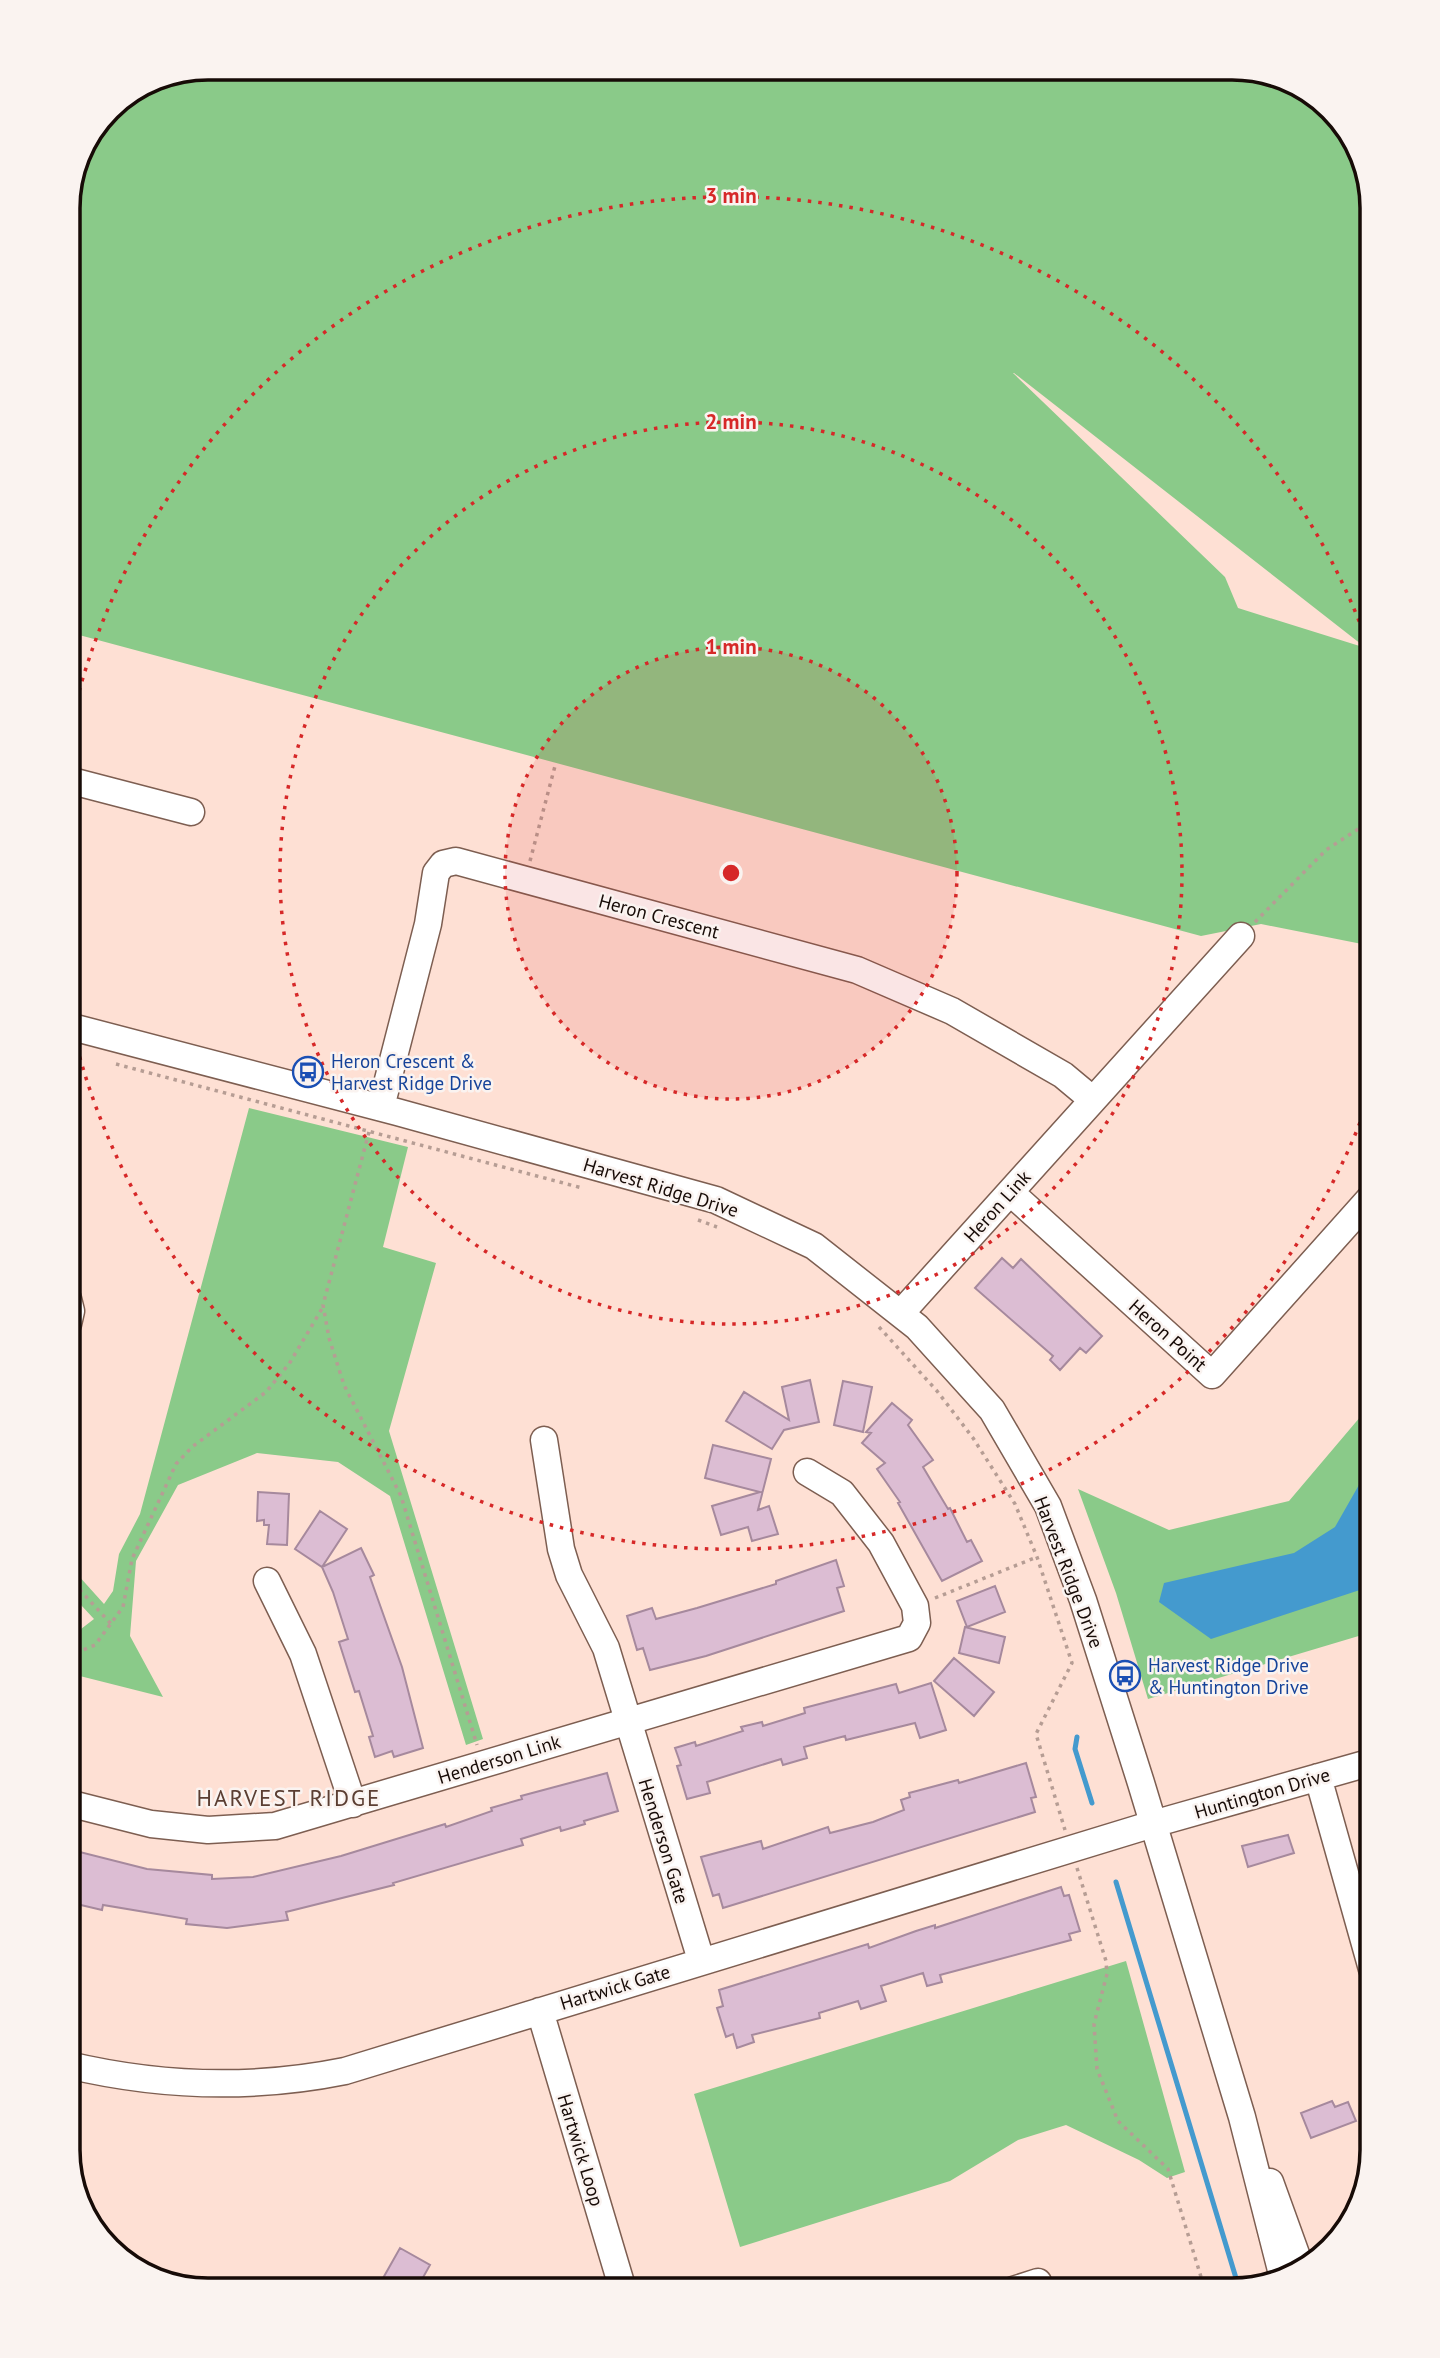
<svg xmlns="http://www.w3.org/2000/svg" width="1440" height="2358" viewBox="0 0 1440 2358" font-family="'PT Sans',sans-serif">
<style>
.green{fill:#8aca89;fill-rule:evenodd}
.water{fill:#449ace}
.lines{fill:none;stroke-linecap:round;stroke-linejoin:round}
.stream{stroke:#449ace;stroke-width:5}
.building{fill:#dcbdd3;stroke:#a6899d;stroke-width:2}
.minor-casing{stroke:#7d5e51;stroke-width:29}
.path{stroke:#b69d94;stroke-width:3.5;stroke-dasharray:3.5 5;stroke-linecap:butt}
.minor{stroke:#fff;stroke-width:26}
.ring{fill:none;stroke:#d62828;stroke-width:3.5;stroke-dasharray:3.5 7}
.labels{text-anchor:middle;dominant-baseline:central;stroke-width:5;stroke-linejoin:round;paint-order:stroke}
.street-label{font-size:19px;fill:#170b07;stroke:#faf3f0}
.transit-label{font-size:19px;fill:#164399;stroke:#faf3f0;text-anchor:start}
.quarter-label{font-size:23px;letter-spacing:2px;fill:#5b3e32;stroke:#faf3f0}
.rim{fill:none;stroke:#170b07;stroke-width:3.5}
.centre{fill:#d62828;stroke:#faf3f0;stroke-width:3.5}
.ring-label{font-size:21px;text-anchor:middle;font-weight:bold;fill:#d62828;stroke:#faf3f0;stroke-width:5;stroke-linejoin:round;paint-order:stroke}
</style>
<rect width="100%" height="100%" fill="#fee0d4"/>
<path class="green" d="M208,68L1241,69L1310,92L1357,147L1372,208V946L1261,924L1201,936L68,632L69,200L79,154L110,109L155,79ZM1013,373H1014L1366,648L1238,608L1225,577Z
M249,1108L408,1147L383,1247L436,1263L389,1431L483,1739L466,1745L390,1496L338,1462L257,1453L178,1485L136,1561L130,1636L163,1697L68,1673V1639L94,1619L68,1591V1564L104,1604L113,1591L119,1554L140,1514Z
M1372,1403V1632L1148,1699L1116,1593L1078,1489L1169,1530L1289,1501Z
M1126,1961L1185,2172L1167,2178L1139,2160L1066,2125L1018,2140L950,2181L740,2247L694,2094Z"/>
<path class="water" d="M1372,1462V1586L1211,1639L1159,1602L1164,1583L1294,1553L1335,1527Z"/>
<g class="lines">
<path class="stream" d="M1077,1737L1075,1749L1092,1803
M1116,1882L1239,2288"/>
</g>
<path class="building" d="M1002,1258L1013,1268L1021,1259L1102,1336L1086,1353L1080,1348L1060,1370L1050,1360L1053,1356L975,1288Z
M810,1380L819,1422L784,1430L772,1449L726,1421L744,1392L789,1420L782,1387Z
M843,1381L872,1387L863,1432L834,1425Z
M892,1403L912,1420L908,1425L933,1460L923,1467L948,1509L950,1508L967,1542L971,1540L982,1561L942,1581L898,1503L900,1502L877,1469L885,1463L862,1443L871,1433L866,1432Z
M713,1445L771,1459L758,1510L769,1506L778,1534L752,1541L748,1527L721,1535L712,1506L760,1492L705,1478Z
M258,1492L289,1494L287,1545L267,1544L269,1525H264V1520L257,1521Z
M320,1511L347,1529L322,1567L295,1549Z
M361,1548L374,1575L370,1577L402,1667L423,1748L394,1757L392,1751L375,1757L369,1737L373,1736L359,1691L355,1692L339,1642L348,1639L333,1592L322,1567Z
M836,1560L844,1586L837,1588L844,1611L706,1656L650,1670L643,1648L637,1650L627,1616L652,1608L656,1619L697,1608L776,1584V1581Z
M995,1586L1005,1612L967,1627L957,1601Z
M965,1627L1005,1637L999,1663L959,1653Z
M954,1658L994,1692L974,1716L934,1681Z
M931,1683L946,1730L920,1738L915,1723L846,1740L845,1736L804,1747L807,1758L783,1765L781,1759L707,1782L710,1793L687,1799L677,1766L681,1765L675,1748L695,1742L696,1746L743,1731L741,1727L762,1722L763,1726L805,1713L804,1708L896,1684L899,1693Z
M1026,1763L1036,1797L1031,1798L1035,1812L723,1908L719,1894L713,1896L701,1857L761,1841L763,1849L828,1827L830,1833L873,1822L904,1810L901,1800L910,1797L909,1793L958,1780L959,1783Z
M607,1773L618,1811L584,1821L585,1824L561,1831L560,1827L521,1839L523,1845L393,1883L394,1885L286,1912L288,1920L227,1928L186,1924L187,1919L103,1905L102,1910L68,1902V1849L147,1869L212,1875V1879L253,1877L341,1856L445,1824L446,1827L492,1811L491,1808L522,1799L521,1796Z
M1288,1835L1294,1853L1248,1867L1242,1846Z
M1061,1887L1064,1896L1069,1895L1080,1931L1069,1934L1071,1940L940,1975L942,1982L927,1986L923,1973L881,1986L886,2001L861,2009L858,2001L819,2013L820,2018L752,2035L754,2042L737,2048L733,2034L726,2037L717,2008L723,2006L719,1990L868,1944L869,1948L916,1931L935,1925V1928Z
M1332,2101L1335,2107L1348,2102L1356,2121L1311,2138L1301,2113Z
M400,2248L430,2265L416,2290H399L382,2280Z"/>
<g class="lines">
<g class="minor-casing">
<path id="minor" d="M68,780L191,812
M68,1026L397,1112L716,1200L814,1246L917,1327L992,1410L1048,1506L1083,1600L1141,1783L1242,2117L1283,2278
M381,1107L428,924L436,873L443,864L456,861L857,970L952,1011L1063,1075L1093,1100
M1010,1192L1212,1375L1372,1196
M901,1313L1241,936
M68,1324L71,1311L68,1299
M544,1440L561,1549L569,1575L606,1648L701,1960
M267,1581L303,1654L353,1804
M1318,1777L1372,1969
M68,1803L151,1824L208,1830L275,1826L909,1638L917,1623L915,1606L881,1543L842,1493L807,1472
M540,2011L623,2290
M68,2065C161,2087 251,2090 345,2071L1153,1824L1372,1762
M1270,2182L1301,2268
M1013,2290L1038,2282"/>
</g>
<path class="path" d="M530,861L555,766
M1255,922L1326,850L1372,820
M116,1064L582,1188
M369,1132L323,1305L329,1338L344,1385L401,1496L477,1745
M698,1220L717,1227
M879,1327L937,1391L973,1438L1015,1504L1037,1557L1072,1663L1036,1734L1065,1830
M68,1577L112,1625
M935,1598L1037,1557
M68,1656L95,1645L123,1607L132,1559L176,1464L192,1447L266,1392L289,1364L323,1307
M1077,1868L1106,1961L1107,1974L1094,2024L1097,2069L1118,2121L1168,2169L1205,2290"/>
<use href="#minor" class="minor"/>
</g>
<circle cx="731" cy="873" r="226" fill="#d62828" fill-opacity=".12"/>
<g class="ring">
<circle cx="731" cy="873" r="226"/>
<circle cx="731" cy="873" r="451"/>
<path d="M1371 1093A677 677 0 0 1 69 1014M69 732A677 677 0 0 1 1371 653"/>
</g>
<defs>
<g id="bus-ring" transform="scale(1.575)"><circle r="9.5" fill="#faf3f0" stroke="#1a4fb4" stroke-width="1.5"/><path d="M-5-6H5V4H4V6H2V4H-2V6H-4V4H-5ZM-3.5-4V0h7V-4ZM-3.5 1.2v1.5H-2V1.2ZM2 1.2v1.5H3.5V1.2Z" fill="#1a4fb4"/></g>
</defs>
<g fill-rule="evenodd">
<use href="#bus-ring" x="308" y="1072"/>
<use href="#bus-ring" x="1125" y="1676"/>
</g>
<g class="labels">
<g class="street-label">
<text transform="translate(659 916) rotate(15)">Heron Crescent</text>
<text transform="translate(661 1187) rotate(17)">Harvest Ridge Drive</text>
<text transform="translate(997 1206) rotate(-48)">Heron Link</text>
<text transform="translate(1168 1335) rotate(42)">Heron Point</text>
<text transform="translate(1069 1572) rotate(69)">Harvest Ridge Drive</text>
<text transform="translate(499 1759) rotate(-17)">Henderson Link</text>
<text transform="translate(1262 1793) rotate(-16)">Huntington Drive</text>
<text transform="translate(664 1841) rotate(73)">Henderson Gate</text>
<text transform="translate(615 1987) rotate(-17)">Hartwick Gate</text>
<text transform="translate(581 2150) rotate(73)">Hartwick Loop</text>
</g>
<g class="transit-label">
<text x="331" y="1061">Heron Crescent &amp;<tspan x="331" dy="22">Harvest Ridge Drive</tspan></text>
<text x="1148" y="1665">Harvest Ridge Drive<tspan x="1148" dy="22">&amp; Huntington Drive</tspan></text>
</g>
<g class="quarter-label">
<text x="289" y="1797">HARVEST RIDGE</text>
</g>
</g>
<path d="M0 0H1440V2358H0ZM208 80H1232A128 128 0 0 1 1360 208V2150A128 128 0 0 1 1232 2278H208A128 128 0 0 1 80 2150V208A128 128 0 0 1 208 80Z" fill="#faf3f0" fill-rule="evenodd"/>
<path class="rim" d="M208 80H1232A128 128 0 0 1 1360 208V2150A128 128 0 0 1 1232 2278H208A128 128 0 0 1 80 2150V208A128 128 0 0 1 208 80Z"/>
<circle cx="731" cy="873" r="10" class="centre"/>
<g class="ring-label">
<text x="731" y="203">3 min</text>
<text x="731" y="429">2 min</text>
<text x="731" y="654">1 min</text>
</g>
</svg>
